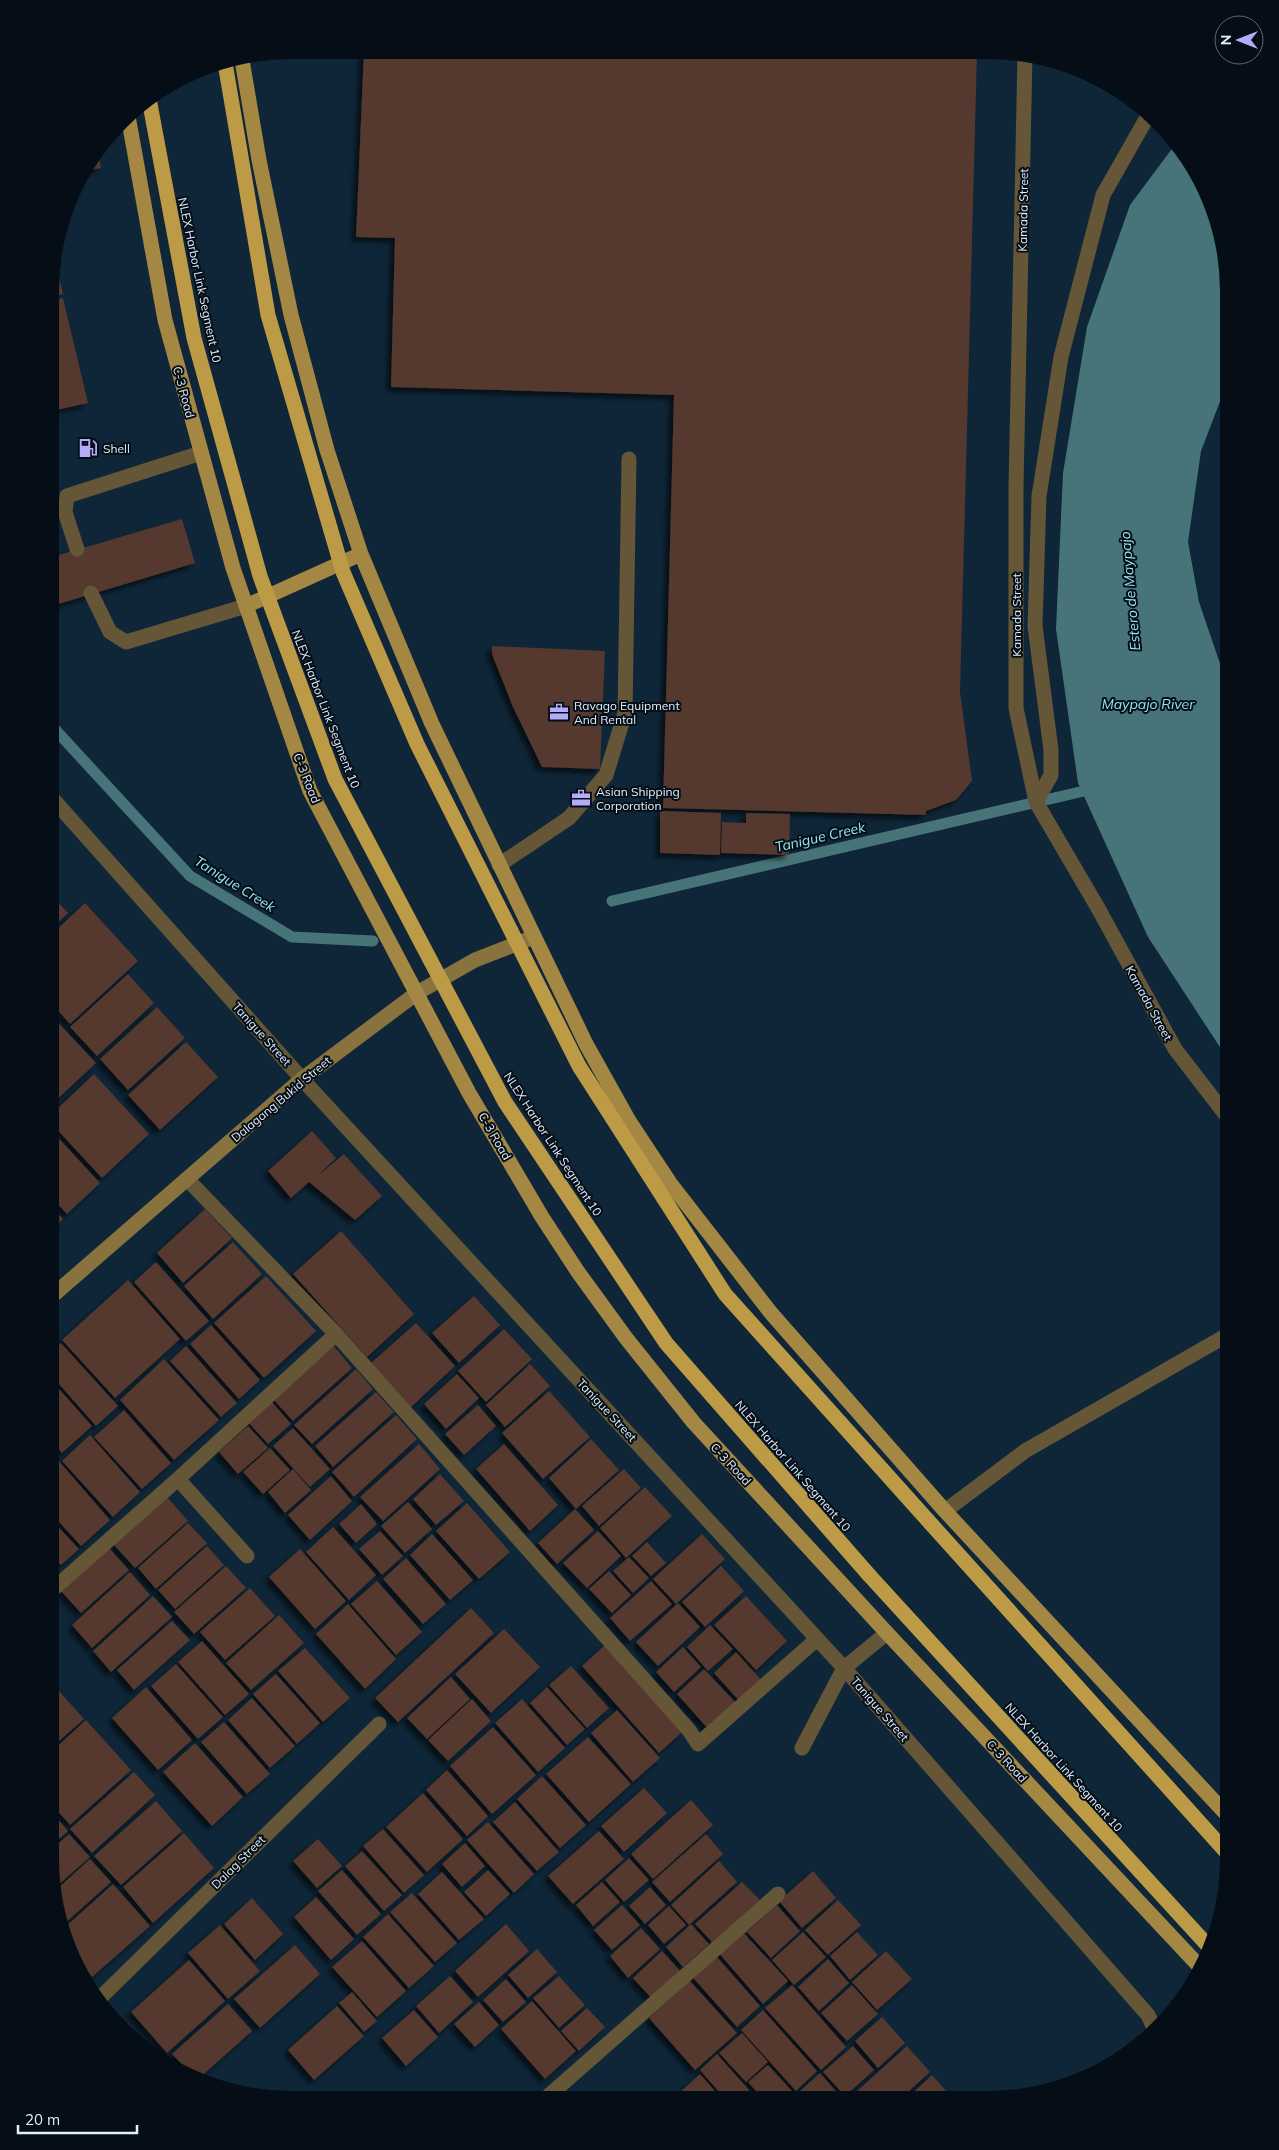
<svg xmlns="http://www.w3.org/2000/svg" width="1279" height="2150" viewBox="0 0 1279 2150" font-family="Mulish,sans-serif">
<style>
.water{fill:#467479}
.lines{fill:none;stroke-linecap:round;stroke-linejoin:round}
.stream{stroke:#467479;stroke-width:11}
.building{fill:#55382d;filter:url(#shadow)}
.service{stroke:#645637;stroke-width:15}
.minor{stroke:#645637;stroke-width:15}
.tertiary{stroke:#645637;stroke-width:15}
.secondary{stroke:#88723e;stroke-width:15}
.primary{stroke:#a48743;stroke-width:15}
.motorway{stroke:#bd9a46;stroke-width:15}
.motorway-bridge{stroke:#bd9a46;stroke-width:15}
.labels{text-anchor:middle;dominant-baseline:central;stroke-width:4;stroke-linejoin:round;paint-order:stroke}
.street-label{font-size:12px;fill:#e1effc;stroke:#050e16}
.poi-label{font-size:12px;fill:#e1effc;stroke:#050e16;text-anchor:start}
.water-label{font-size:14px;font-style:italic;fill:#94e6f0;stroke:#050e16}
</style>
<defs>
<filter id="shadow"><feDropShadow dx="-4.5" dy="4.5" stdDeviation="2.5" flood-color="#0009"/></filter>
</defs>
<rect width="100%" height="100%" fill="#0e2638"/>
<path class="water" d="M1177,142L1211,199L1229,291V378L1201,451L1188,542L1199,602L1229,690V1061L1148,937L1078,783L1056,629L1063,473L1087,327L1130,205Z"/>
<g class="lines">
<path class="stream" d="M51,725L190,876L292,937L373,941
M612,901L1097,788"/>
</g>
<path class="building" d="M364,50L977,52L960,692L972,781L956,800L926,811V815L663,808L674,395L391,387L395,238L356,237Z
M98,154L101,168L85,171Z
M54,254L63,294L52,297V260Z
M63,298L88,403L52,411V301Z
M182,519L195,563L52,606V557Z
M492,646L605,651L600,769L542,767L513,707L492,654Z
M660,811L721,813L720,855L660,853Z
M746,813L790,814L789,855L721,853L722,822L746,823Z
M51,895L68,913L51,929Z
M85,903L138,961L70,1024L51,1003V935Z
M128,974L154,1003L97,1056L70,1027Z
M157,1007L185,1038L128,1090L100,1059Z
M51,1015L96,1063L51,1105Z
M186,1042L218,1077L160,1130L128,1095Z
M94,1074L149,1134L102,1178L51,1123V1115Z
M51,1130L100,1183L67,1214L51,1197Z
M312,1131L336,1158L316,1177L344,1154L382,1196L355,1220L309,1182L291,1198L268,1171Z
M51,1206L63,1219L51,1230Z
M205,1209L232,1238L183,1283L157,1253Z
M341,1231L414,1314L367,1357L293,1274Z
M233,1242L262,1274L213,1319L184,1286Z
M156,1262L209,1321L186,1341L134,1282Z
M266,1276L316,1331L264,1378L214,1323Z
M128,1280L180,1339L115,1398L62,1340Z
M474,1296L500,1325L459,1363L432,1333Z
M416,1323L455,1366L411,1407L371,1363Z
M211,1325L260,1380L239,1399L190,1344Z
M504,1329L532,1359L486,1402L458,1371Z
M61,1343L118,1406L96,1426L51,1375V1352Z
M333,1345L352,1368L293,1421L273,1399Z
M186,1346L237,1403L221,1417L170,1361Z
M164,1359L219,1420L174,1460L120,1400Z
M530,1364L550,1386L505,1427L486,1405Z
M356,1369L373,1389L312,1444L294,1425Z
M457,1374L479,1398L446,1429L424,1404Z
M51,1380L92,1426L62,1453L51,1440Z
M549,1391L590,1437L543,1479L502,1433Z
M376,1392L394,1412L333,1467L315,1446Z
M272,1402L291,1424L268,1444L249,1423Z
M478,1405L496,1426L464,1455L445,1434Z
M124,1410L171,1463L142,1489L94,1437Z
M396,1415L417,1439L354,1497L332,1472Z
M248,1426L268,1448L238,1474L219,1452Z
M293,1428L330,1469L310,1487L273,1446Z
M90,1435L140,1492L113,1517L62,1461Z
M591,1439L619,1470L576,1509L549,1478Z
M419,1444L440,1469L383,1521L360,1497Z
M504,1444L558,1505L530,1531L476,1469Z
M270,1448L290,1470L263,1494L243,1472Z
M58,1460L110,1520L81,1546L50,1512V1467Z
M293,1469L311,1490L285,1513L268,1492Z
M624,1469L641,1488L599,1526L582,1506Z
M440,1474L464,1501L436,1525L413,1499Z
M331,1476L352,1501L310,1540L288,1515Z
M645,1487L672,1516L626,1558L600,1528Z
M167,1497L188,1521L135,1568L114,1545Z
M408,1502L432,1529L405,1553L381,1526Z
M467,1503L510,1552L479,1579L436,1531Z
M361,1504L377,1524L356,1543L339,1524Z
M575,1509L594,1530L557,1564L538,1543Z
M50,1518L79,1549L61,1565L50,1554Z
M188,1523L207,1543L156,1589L138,1568Z
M333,1527L376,1575L349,1600L306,1552Z
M380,1531L403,1556L382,1575L359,1549Z
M598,1531L621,1556L587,1588L563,1563Z
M432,1534L473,1580L450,1600L410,1555Z
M702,1534L725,1559L676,1604L653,1579Z
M647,1542L666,1563L651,1576L632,1556Z
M207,1546L224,1565L175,1609L158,1590Z
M108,1547L129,1570L81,1613L60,1590Z
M300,1549L346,1601L315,1629L269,1577Z
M629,1557L649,1578L633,1593L613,1571Z
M406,1558L446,1604L423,1624L383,1579Z
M226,1566L246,1588L194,1634L174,1612Z
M721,1566L744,1591L705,1627L682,1602Z
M609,1571L631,1595L612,1613L589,1589Z
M130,1572L150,1595L92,1648L72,1625Z
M377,1581L422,1632L396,1655L351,1604Z
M651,1581L672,1604L630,1641L610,1618Z
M250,1588L275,1616L225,1660L200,1632Z
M153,1596L172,1617L111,1672L93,1651Z
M746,1596L787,1641L756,1670L714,1625Z
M678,1603L700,1627L658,1666L636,1642Z
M348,1604L396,1659L365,1689L316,1634Z
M471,1608L494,1633L398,1722L375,1698Z
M279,1615L304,1643L251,1690L226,1663Z
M172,1621L190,1640L134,1690L117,1670Z
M710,1625L733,1649L708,1671L687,1647Z
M504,1629L540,1667L491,1713L455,1674Z
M202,1641L249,1694L225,1715L178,1662Z
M606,1644L683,1731L659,1753L582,1666Z
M683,1647L701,1667L674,1692L656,1672Z
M305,1648L350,1698L323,1722L278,1671Z
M736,1652L765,1684L743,1705L714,1673Z
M176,1664L223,1717L198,1739L151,1686Z
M571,1666L609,1708L587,1728L549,1685Z
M704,1669L738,1705L710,1731L677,1694Z
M276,1674L320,1723L297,1744L253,1694Z
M451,1677L470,1699L427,1739L407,1718Z
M50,1681L84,1719L50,1749Z
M146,1687L192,1740L158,1770L112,1718Z
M547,1687L585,1729L567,1745L530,1703Z
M252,1698L295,1746L270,1768L228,1720Z
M472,1699L491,1721L448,1761L428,1740Z
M522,1699L565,1748L538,1772L495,1723Z
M617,1710L660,1758L633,1782L591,1733Z
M86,1720L131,1770L70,1825L50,1802V1753Z
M224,1722L270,1774L247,1794L201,1742Z
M493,1727L536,1775L492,1814L450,1766Z
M588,1737L631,1784L589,1822L546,1774Z
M195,1743L243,1797L212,1826L163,1772Z
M447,1770L488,1816L467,1836L426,1790Z
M134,1772L155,1795L92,1853L70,1829Z
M542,1776L586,1825L560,1848L517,1799Z
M644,1788L667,1813L624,1852L601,1826Z
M423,1793L463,1839L427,1872L386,1827Z
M691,1800L713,1825L653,1879L631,1854Z
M156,1801L182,1831L121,1885L94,1856Z
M515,1802L559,1852L537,1871L493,1822Z
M50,1810L68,1831L50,1847Z
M488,1822L534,1874L514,1893L467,1840Z
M383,1829L424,1875L404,1893L363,1846Z
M599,1831L624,1859L573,1904L548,1876Z
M184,1833L214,1868L153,1923L123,1887Z
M69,1834L90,1857L56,1887L50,1851Z
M706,1834L723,1854L670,1902L652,1882Z
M318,1839L342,1866L317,1888L293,1861Z
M465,1843L485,1866L462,1887L442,1864Z
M362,1851L402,1895L384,1911L345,1866Z
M629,1858L649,1880L624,1902L605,1880Z
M90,1859L111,1882L63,1925L56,1890Z
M719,1861L737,1882L689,1925L671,1905Z
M342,1870L381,1914L357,1935L318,1891Z
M488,1870L510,1894L486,1916L464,1892Z
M813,1871L836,1898L802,1928L779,1901Z
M442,1872L484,1919L459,1940L418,1894Z
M602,1882L620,1902L593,1926L576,1905Z
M742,1882L760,1900L712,1942L695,1924Z
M113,1884L150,1926L92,1977L68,1949L64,1928Z
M650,1887L666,1905L645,1924L629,1906Z
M412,1893L457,1943L435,1962L390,1912Z
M316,1897L354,1939L331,1960L294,1917Z
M252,1898L283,1934L255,1960L224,1924Z
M838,1900L861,1925L828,1955L805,1930Z
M622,1905L640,1925L612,1950L594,1930Z
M777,1905L800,1931L771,1958L747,1932Z
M669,1906L686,1925L664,1944L648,1925Z
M388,1914L434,1966L409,1988L363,1937Z
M506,1924L529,1951L478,1997L455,1971Z
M691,1924L709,1944L683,1967L666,1947Z
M220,1925L260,1971L228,1999L188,1953Z
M641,1928L660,1949L628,1978L610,1956Z
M741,1930L788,1981L763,2004L717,1951Z
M803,1932L826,1957L794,1985L772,1960Z
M857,1932L878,1955L850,1980L830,1956Z
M362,1941L406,1991L377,2017L332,1967Z
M295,1945L320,1974L260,2028L234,1999Z
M537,1949L557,1972L528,1998L508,1975Z
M710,1949L760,2006L737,2027L687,1971Z
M662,1951L683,1974L653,2000L633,1978Z
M886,1951L912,1979L877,2010L852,1982Z
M828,1959L849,1983L819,2011L798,1987Z
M189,1960L225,2001L167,2053L131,2012Z
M450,1976L473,2002L439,2033L416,2006Z
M559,1976L585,2005L559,2028L533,1998Z
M506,1979L526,2002L503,2022L483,2000Z
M690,1981L737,2033L695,2070L649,2018Z
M792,1985L846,2047L821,2070L765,2008Z
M852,1985L878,2014L847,2041L821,2013Z
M352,1992L377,2021L364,2032L339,2003Z
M532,2001L576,2051L545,2079L501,2029Z
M479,2002L499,2025L475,2047L454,2024Z
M228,2004L252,2031L197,2080L172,2054Z
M337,2006L364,2036L314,2080L288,2050Z
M587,2008L605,2027L579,2051L561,2031Z
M414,2010L438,2037L406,2066L382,2038Z
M763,2010L817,2071L796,2091L741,2030Z
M882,2017L905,2043L878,2068L855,2041Z
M742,2033L768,2062L746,2082L719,2053Z
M853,2046L874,2070L845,2096L823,2072Z
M907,2046L930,2072L899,2100H847Z
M717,2054L757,2099H725L700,2070Z
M768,2065L793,2092L785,2099H763L748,2082Z
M820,2073L841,2097L838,2100L791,2099Z
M700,2074L722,2099H681L677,2095Z
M932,2075L954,2100H905Z"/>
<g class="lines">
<path class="service" d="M77,549L65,512L67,496L201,453
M91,593L110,632L126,642L246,606
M499,865L569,818L606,775L625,713L629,459
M945,1511L1025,1451L1229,1334
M802,1748L844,1668L887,1633"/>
<path class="minor" d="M1025,54L1016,487V708L1036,802L1098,908L1175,1049L1229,1119
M1036,802L1051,775V750L1035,626L1039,496L1061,357L1103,195L1149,114
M302,1079L844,1668L1148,2015L1155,2030
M187,1179L336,1334L689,1730L698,1744L817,1639
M178,1479L247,1556
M50,1592L178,1479L336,1334
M97,2001L379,1724
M545,2099L778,1894"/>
<path class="tertiary" d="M51,797L302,1079"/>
<path class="secondary" d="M51,1297L302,1079L417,993L475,960L534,937"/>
<path class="primary" d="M242,60L259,160L291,315L327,450L361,554L432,724L586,1044L629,1121L670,1183L771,1313L945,1511L1228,1816
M128,116L165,320L233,568L310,791L469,1093L542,1217L578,1272L626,1338L694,1423L887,1633L1200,1967
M246,606L361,554"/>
<path class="motorway" d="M932,1525L1228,1854
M869,1575L1210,1948"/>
<path class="motorway-bridge" d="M225,63L268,315L343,572L417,744L579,1066L725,1294L932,1525
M149,99L194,338L260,576L335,779L505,1102L666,1343L869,1575"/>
</g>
<defs>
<g id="fuel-bare" transform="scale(1.5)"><path d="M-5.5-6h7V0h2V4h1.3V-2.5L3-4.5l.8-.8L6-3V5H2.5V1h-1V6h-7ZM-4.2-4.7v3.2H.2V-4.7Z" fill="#b4acf9" stroke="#050e16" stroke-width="2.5" paint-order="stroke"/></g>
<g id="office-bare" transform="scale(1.5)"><path d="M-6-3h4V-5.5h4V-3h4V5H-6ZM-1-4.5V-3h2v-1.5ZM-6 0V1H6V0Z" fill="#b4acf9" stroke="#050e16" stroke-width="2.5" paint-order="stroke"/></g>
</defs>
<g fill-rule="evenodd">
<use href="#fuel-bare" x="88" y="448"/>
<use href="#office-bare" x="559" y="712"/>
<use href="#office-bare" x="581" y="798"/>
</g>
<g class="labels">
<g class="street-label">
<text transform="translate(1023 210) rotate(-89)">Kamada Street</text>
<text transform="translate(200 280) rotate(78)">NLEX Harbor Link Segment 10</text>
<text transform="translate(184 392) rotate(75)">C-3 Road</text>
<text transform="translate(1016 615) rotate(-90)">Kamada Street</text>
<text transform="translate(326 709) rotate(69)">NLEX Harbor Link Segment 10</text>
<text transform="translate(307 778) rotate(68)">C-3 Road</text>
<text transform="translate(1149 1003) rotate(61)">Kamada Street</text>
<text transform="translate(262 1034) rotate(48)">Tanigue Street</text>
<text transform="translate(281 1099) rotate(-40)">Dalagang Bukid Street</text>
<text transform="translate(495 1136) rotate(60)">C-3 Road</text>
<text transform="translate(553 1144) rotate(57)">NLEX Harbor Link Segment 10</text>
<text transform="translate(607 1410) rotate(47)">Tanigue Street</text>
<text transform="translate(731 1464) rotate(47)">C-3 Road</text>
<text transform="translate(793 1466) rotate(49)">NLEX Harbor Link Segment 10</text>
<text transform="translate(880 1709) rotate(49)">Tanigue Street</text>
<text transform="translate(1007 1761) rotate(47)">C-3 Road</text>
<text transform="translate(1064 1767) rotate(48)">NLEX Harbor Link Segment 10</text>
<text transform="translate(238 1862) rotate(-45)">Dalag Street</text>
</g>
<g class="poi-label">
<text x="103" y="448">Shell</text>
<text x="574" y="705">Ravago Equipment<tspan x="574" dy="14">And Rental</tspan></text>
<text x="596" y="791">Asian Shipping<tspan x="596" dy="14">Corporation</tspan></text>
</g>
<g class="water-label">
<text transform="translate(1130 591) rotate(-95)">Estero de Maypajo</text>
<text x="1148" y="704">Maypajo River</text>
<text transform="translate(820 837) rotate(-13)">Tanigue Creek</text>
<text transform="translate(235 884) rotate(32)">Tanigue Creek</text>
</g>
</g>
<path d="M0 0H1279V2150H0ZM291 59H988A232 232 0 0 1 1220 291V1859A232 232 0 0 1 988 2091H291A232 232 0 0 1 59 1859V291A232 232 0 0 1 291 59Z" fill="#050e16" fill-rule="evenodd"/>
<g transform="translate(1239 40) rotate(270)"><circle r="24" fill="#050e16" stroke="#5d6872"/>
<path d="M0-4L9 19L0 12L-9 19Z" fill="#b4acf9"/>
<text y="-8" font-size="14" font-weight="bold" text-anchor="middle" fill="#e1effc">N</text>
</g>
<path d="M18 2125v8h119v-8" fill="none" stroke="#e1effc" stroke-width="2.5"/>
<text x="25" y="2125" font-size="15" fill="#e1effc" stroke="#050e16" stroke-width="4" paint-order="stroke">20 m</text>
</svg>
